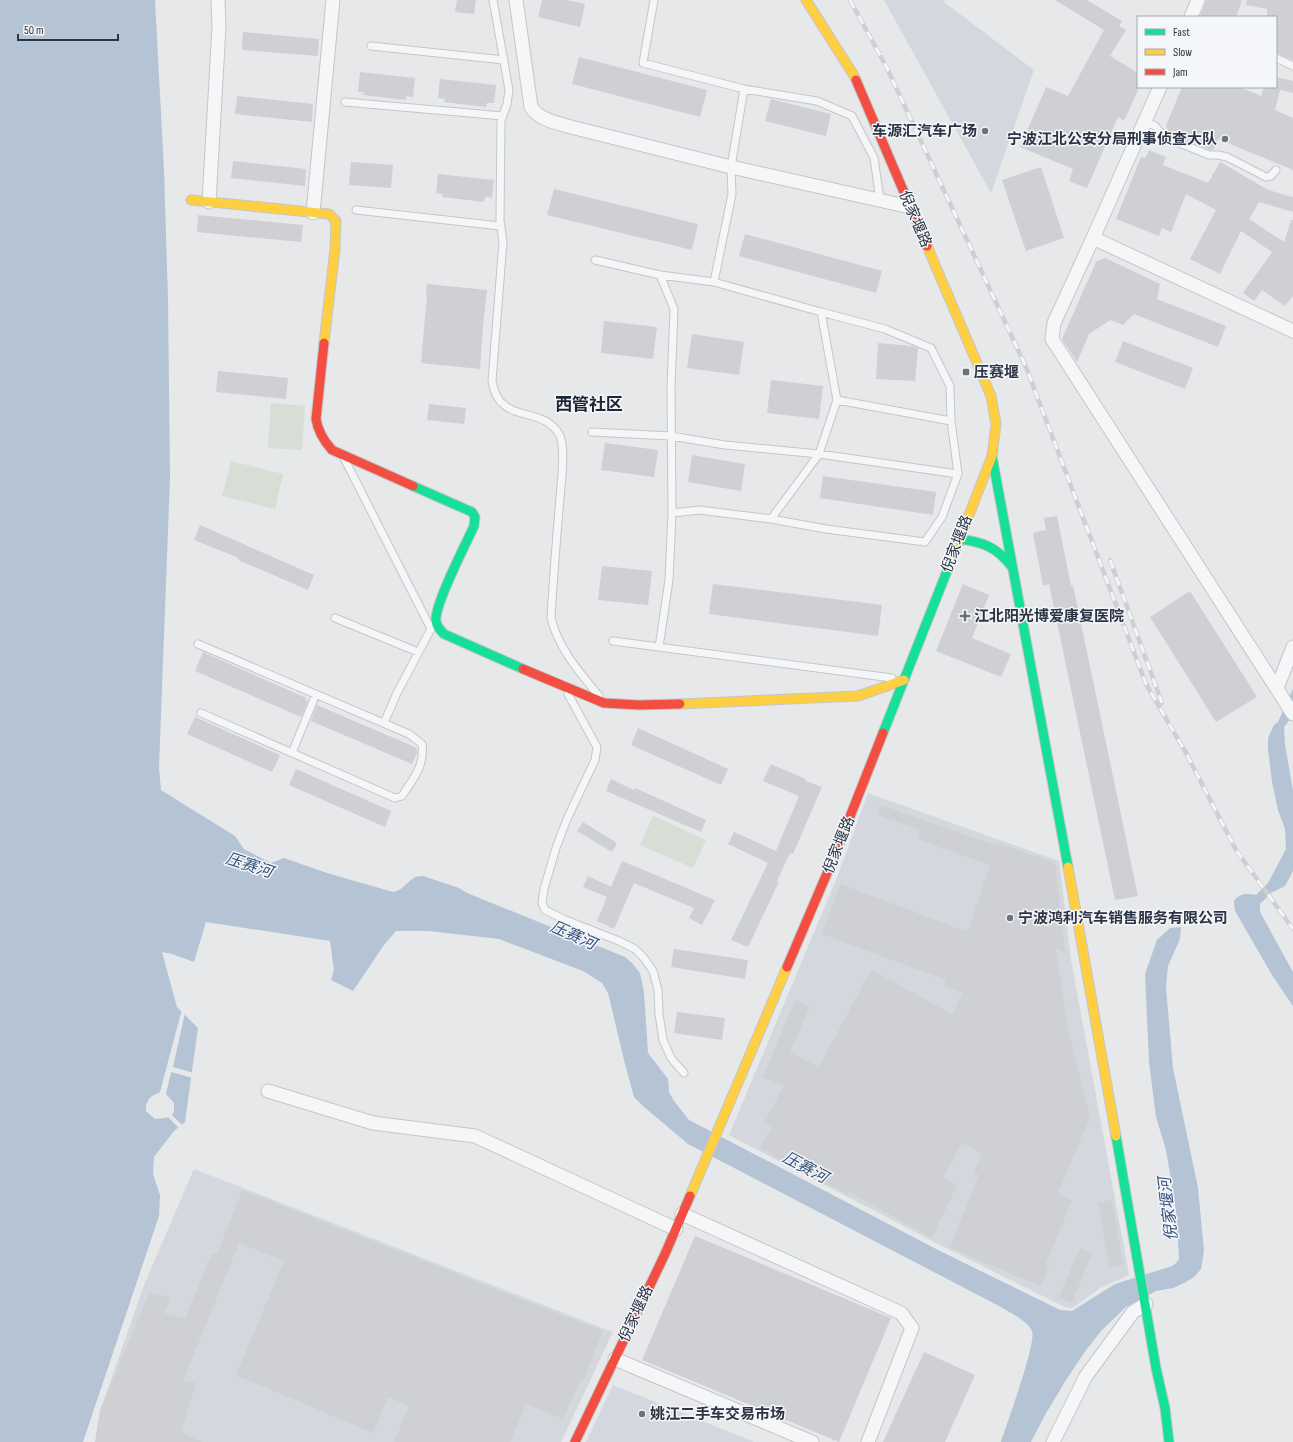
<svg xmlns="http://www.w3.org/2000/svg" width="1293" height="1442" viewBox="0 0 1293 1442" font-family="'Sofia Sans Condensed','Noto Sans SC',sans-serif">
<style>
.built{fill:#d4d7dd}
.green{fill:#d6ded6}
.water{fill:#b4c4d5}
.pier{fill:#e6e8ea}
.building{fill:#ced0d3}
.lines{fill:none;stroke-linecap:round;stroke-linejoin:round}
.lane-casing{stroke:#c4c6c8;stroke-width:9}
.street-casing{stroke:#c4c6c8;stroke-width:15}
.fast-casing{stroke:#c4c6c8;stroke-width:11}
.slow-casing{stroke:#c4c6c8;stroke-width:11}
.jam-casing{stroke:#c4c6c8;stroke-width:11}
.lane{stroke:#f5f6f7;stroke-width:7}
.street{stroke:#f5f6f7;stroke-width:13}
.fast{stroke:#16e098;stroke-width:9}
.slow{stroke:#ffcf43;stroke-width:9}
.jam{stroke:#f24e42;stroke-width:9}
.rail-casing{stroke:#cecfd2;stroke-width:4.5}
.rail{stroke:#f4f6f9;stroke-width:3;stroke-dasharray:9;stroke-linecap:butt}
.poi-dot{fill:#6c737f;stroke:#f4f6f9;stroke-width:1.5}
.labels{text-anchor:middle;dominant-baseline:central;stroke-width:3;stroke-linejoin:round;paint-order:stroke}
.poi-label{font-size:15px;font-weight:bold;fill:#2b3445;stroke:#f4f6f9;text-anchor:start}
.street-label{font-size:15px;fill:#2b3445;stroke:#f4f6f9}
.water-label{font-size:16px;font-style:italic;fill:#34527a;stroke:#f4f6f9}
.quarter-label{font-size:17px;font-weight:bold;fill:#1d2536;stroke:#f4f6f9}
</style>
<rect width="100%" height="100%" fill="#e6e8ea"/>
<path class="built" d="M884,0H945L944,2L1034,70L991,193Z
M868,793L1059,861L1071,960L1129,1275L1100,1288L1072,1308L1065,1307L940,1245L729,1135L838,875Z
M194,1169L613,1332L561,1442H100L105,1397L144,1285Z
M613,1385L754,1442H586Z"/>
<path class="green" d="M271,403L305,406L302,450L268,448Z
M231,461L283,474L275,509L222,496Z
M653,816L706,840L693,868L640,845Z"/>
<path class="water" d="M0,0H155L164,170L168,299L170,477L159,768L161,790L235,836L244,849L271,863L284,858L327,873L393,892C406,890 409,875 423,876L459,888L467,893L625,957L632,963L640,973L644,992L648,1053L668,1079L669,1092L674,1101L689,1120L938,1250L1060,1310L1072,1311L1115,1284L1172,1266L1176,1263L1179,1259L1176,1210L1166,1150L1156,1117L1149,1062L1145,974L1157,940L1170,928L1181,927L1180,939L1168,966L1166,987L1173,1068L1198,1188L1204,1251L1201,1269L1194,1277L1186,1282L1173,1288L1156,1291L1126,1307L1101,1331L1084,1353L1066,1380L1045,1415L1031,1442H1001C1006,1426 1037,1342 1032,1331C1029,1322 1009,1312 1001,1307L688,1144L644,1107L634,1097L625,1064L608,993L602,983L583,971L499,939L429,931H396L384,945L353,991L331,980L334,970L330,941L206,922L194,962L172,954L162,952L177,1007L198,1028L185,1122L174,1131L154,1157L153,1174L160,1195L159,1216L83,1442H0Z
M1293,689V716L1284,727L1285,744L1293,791V871L1285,886L1271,893L1260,904V912L1293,972V1006L1272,975L1235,911L1234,901C1239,893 1248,893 1256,895L1268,883L1286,849L1285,829L1278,810L1272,782L1268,749V738L1274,725L1278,722Z"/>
<path class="pier" d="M182,1009L185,1013L173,1067L194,1073L193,1078L171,1072L166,1094L174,1103V1111L172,1115L183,1126L180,1129L168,1117L166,1118L155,1119L146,1111V1105L149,1099L152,1096L160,1092Z"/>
<path class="building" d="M457,0H476L474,14L455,12Z
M542,0H566L585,4L580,27L538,17Z
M1055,0H1087L1122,21L1119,26L1126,30L1110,56L1138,73V90L1124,121L1118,117L1087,188L1069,181L1073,169L1020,147L1046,87L1068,96L1104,30Z
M1206,0H1242L1236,17H1200Z
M1247,0H1293V60L1276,53V17H1267V9L1246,5Z
M243,32L319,39L318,56L242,50Z
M579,57L707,90L700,117L572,84Z
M360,72L415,78L413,97L406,96V100L363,95L364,92H358Z
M1276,77L1293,81V93L1280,90L1275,110L1293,118V170L1218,139L1214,149L1210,150L1168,132L1166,126L1182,87H1239L1261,96L1264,87H1276Z
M440,79L496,85L494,103H487L486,107L444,102L445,99L438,98Z
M237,96L313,104L312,122L235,114Z
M771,99L831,114L826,136L765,121Z
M1149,150L1166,157L1163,165L1208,183L1220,162L1268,190L1293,197V212L1259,202L1249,219L1284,242L1291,220H1293V296L1285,306L1262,290L1254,301L1243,293L1272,252L1241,231L1220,274L1190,259L1216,210L1186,194L1171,232L1162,228L1159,236L1116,219L1141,157L1145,158Z
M233,161L306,169L305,186L231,178Z
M351,162L393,165L391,188L349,185Z
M1041,167L1064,238L1026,251L1002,180Z
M438,174L494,180L492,198L485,197L484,202L442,197L443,194L436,193Z
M554,189L698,224L692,250L547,215Z
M198,215L303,225L301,242L197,232Z
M745,234L882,271L876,293L739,256Z
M1105,258L1160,284L1157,299L1226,326L1218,347L1134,314L1123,325L1110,320L1089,334L1077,362L1062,339L1096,262Z
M427,284L487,290L483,326L480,369L421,363L427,295L426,294Z
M604,321L657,327L653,359L601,353Z
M692,334L744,342L739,375L687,368Z
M1123,341L1193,368L1185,389L1115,362Z
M878,343L912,346L918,348L915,381L876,379Z
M218,371L288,378L286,399L216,392Z
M771,380L823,386L819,419L767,413Z
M429,404L466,408L464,424L427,420Z
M605,443L658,450L654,477L601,470Z
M692,455L745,464L741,491L688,482Z
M823,476L936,492L933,515L820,498Z
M1057,516L1071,586L1073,585L1138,896L1115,900L1049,584L1043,586L1033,533L1046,530L1044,518Z
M200,525L314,575L308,590L238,560L239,558L194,540Z
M602,566L652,571L648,605L598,600Z
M713,584L882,605L878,636L709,614Z
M963,584L989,595L972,638L1011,654L1001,677L936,651Z
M1190,591L1257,697L1216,722L1150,617Z
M203,652L306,698L305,700L308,701L301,717L195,671Z
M317,705L417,748V753L412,764L311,721Z
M195,717L280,755L272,772L187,734Z
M638,728L728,769L721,785L631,745Z
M771,764L806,779V781L822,787L793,854L790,853L777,881L779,882L748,947L731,940L768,863L728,844L734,832L776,851L799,796L763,781Z
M296,769L391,811L385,827L289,785Z
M611,779L634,790L635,788L706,820L701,832L606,791Z
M881,805L997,846L998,843L1055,863L1065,953L1056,949L1068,1030L1090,1117L1058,1193L1072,1200L1045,1266L1049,1267L1041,1286L950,1248L979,1175L974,1173L982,1154L962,1143L943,1178L957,1185L932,1238L849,1192L848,1195L760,1148L772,1127L764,1123L784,1086L763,1077L795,1000L810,1006L790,1052L819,1067L871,970L952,1014L963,993L944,986L946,980L822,934L840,884L965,931L966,929L968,930L990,865L917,839L920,830L877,815Z
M583,822L617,843L612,852L577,831Z
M622,861L715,900L702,925L689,918L694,908L634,883L614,929L597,921L607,897L583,887L588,876L611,887Z
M674,949L748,960L745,979L671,967Z
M677,1012L725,1018L722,1040L674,1033Z
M242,1190L603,1331L584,1379L581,1378L563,1419L526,1404L510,1442H394L409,1406L388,1397L373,1433L236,1375L284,1261L239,1243L183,1381L196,1383L181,1432L202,1442H95L100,1410L149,1293L171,1297L164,1313L185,1319L212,1253L217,1255Z
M1112,1200L1123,1265L1109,1267L1098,1203Z
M695,1236L891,1318L839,1442L642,1360Z
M1080,1248L1092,1253L1072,1303L1059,1298Z
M924,1352L975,1375L945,1442H883Z"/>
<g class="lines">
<g class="lane-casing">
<path id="lane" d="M493,0L509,90L507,104L501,121L500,220L503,242L492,381C499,426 541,404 559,434C567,446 560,493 559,509C556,545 553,582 551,618C558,648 580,673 599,696
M654,0L643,63L744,89L817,101L852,116L874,158L880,200
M371,46L504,60
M1276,58L1293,66
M345,102L503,116
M1144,121L1155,126L1165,137L1209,155H1218L1227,157L1266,177L1271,176L1276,170
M356,210L500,226
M595,260L660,275L714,282L821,312L837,400L819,454L771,519
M714,282L732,194L731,167L744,89
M837,400L951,421
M592,432L671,436L725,445L819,454L958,474
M345,460L431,629
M672,513L699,510L771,519L826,529L925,542L942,517L958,474L951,421L950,386L931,348L885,329L821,312
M335,618L418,652
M613,641L892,678
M198,644L409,734L422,744C425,766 413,779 402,796L395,798L201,713
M659,647L669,580L672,513L671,387L674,309L660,275
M568,694L597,747L595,760L567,819L556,848L544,889L542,903L545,910L563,919L619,941L635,949L644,958L653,971L658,990L659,1014L663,1040L671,1058L684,1073
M384,723L397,693L433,625
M292,753L316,694"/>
</g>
<g class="street-casing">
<path id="street" d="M516,0L531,107C539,120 558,123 571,127L731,167L910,207
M1191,17L1198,0
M1160,87L1093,238L1054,323L1052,339L1293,714
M209,202L219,27L218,0
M313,213L333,0
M1093,238L1293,331
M1277,688L1293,647
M268,1091L373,1123L475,1136L676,1229
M682,1214L901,1313L912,1328L868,1442
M615,1359L812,1442
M1053,1442L1086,1376L1133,1312L1146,1304"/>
</g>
<g class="fast-casing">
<path id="fast" d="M992,456L1068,867
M413,486L472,512L475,517L474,526C466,544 434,605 436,621C437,627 440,630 444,634L523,669
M959,539C983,542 997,547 1012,567
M883,733L951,561
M1116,1136L1156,1368L1165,1408L1169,1442"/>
</g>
<g class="slow-casing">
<path id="slow" d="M806,0L853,74L856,80
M191,200L329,214L336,221L335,249L324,343
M927,246L991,396L996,424L992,456L951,561
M680,704L858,696L904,680
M1068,867L1116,1136
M690,1196L787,967"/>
</g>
<g class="jam-casing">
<path id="jam" d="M856,80L927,246
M324,343L316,419C318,432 324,441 332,450L413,486
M523,669L604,703L639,705L680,704
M787,967L834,857L883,733
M575,1442L665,1254L690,1196"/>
</g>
<use href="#lane" class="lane"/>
<use href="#street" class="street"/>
<use href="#fast" class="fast"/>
<use href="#slow" class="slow"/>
<use href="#jam" class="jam"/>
<g class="rail-casing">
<path id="rail" d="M850,0L887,68L1026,367L1146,684L1186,753L1236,850L1293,929
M1110,560L1162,703"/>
</g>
<use href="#rail" class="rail"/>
</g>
<g class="poi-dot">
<circle cx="985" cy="131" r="4"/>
<circle cx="1225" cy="139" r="4"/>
<rect x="962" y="368" width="8" height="8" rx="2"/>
<path d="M963 610h4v4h4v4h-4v4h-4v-4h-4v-4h4z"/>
<circle cx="1010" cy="918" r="4"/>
<circle cx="642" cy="1414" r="4"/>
</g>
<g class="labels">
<g class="poi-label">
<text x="977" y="131" text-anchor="end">车源汇汽车广场</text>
<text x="1217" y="139" text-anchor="end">宁波江北公安分局刑事侦查大队</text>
<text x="974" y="372">压赛堰</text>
<text x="974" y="616">江北阳光博爱康复医院</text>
<text x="1018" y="918">宁波鸿利汽车销售服务有限公司</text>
<text x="650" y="1414">姚江二手车交易市场</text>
</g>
<g class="street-label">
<text transform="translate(915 219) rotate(67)">倪家堰路</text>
<text transform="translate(957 544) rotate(-69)">倪家堰路</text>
<text transform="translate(839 845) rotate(-68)">倪家堰路</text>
<text transform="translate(636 1314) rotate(-65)">倪家堰路</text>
</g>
<g class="water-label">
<text transform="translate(249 866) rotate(18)">压赛河</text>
<text transform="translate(573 936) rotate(24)">压赛河</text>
<text transform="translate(805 1168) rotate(28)">压赛河</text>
<text transform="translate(1169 1209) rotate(-97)">倪家堰河</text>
</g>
<g class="quarter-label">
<text x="589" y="405">西管社区</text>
</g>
</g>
<rect x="1137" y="16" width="140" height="72" fill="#f4f6f9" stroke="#a4a8b1"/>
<rect x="1145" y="29" width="20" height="6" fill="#16e098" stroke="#a4a8b1"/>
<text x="1173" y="36" font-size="12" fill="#2b3445">Fast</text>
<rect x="1145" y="49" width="20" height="6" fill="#ffcf43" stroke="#a4a8b1"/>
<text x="1173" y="56" font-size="12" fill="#2b3445">Slow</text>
<rect x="1145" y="69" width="20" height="6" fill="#f24e42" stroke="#a4a8b1"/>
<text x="1173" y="76" font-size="12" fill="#2b3445">Jam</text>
<path d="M18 34v6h100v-6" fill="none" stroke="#2b3445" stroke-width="2"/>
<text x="24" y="34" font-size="12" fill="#2b3445" stroke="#f4f6f9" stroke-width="3" paint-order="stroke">50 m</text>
</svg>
